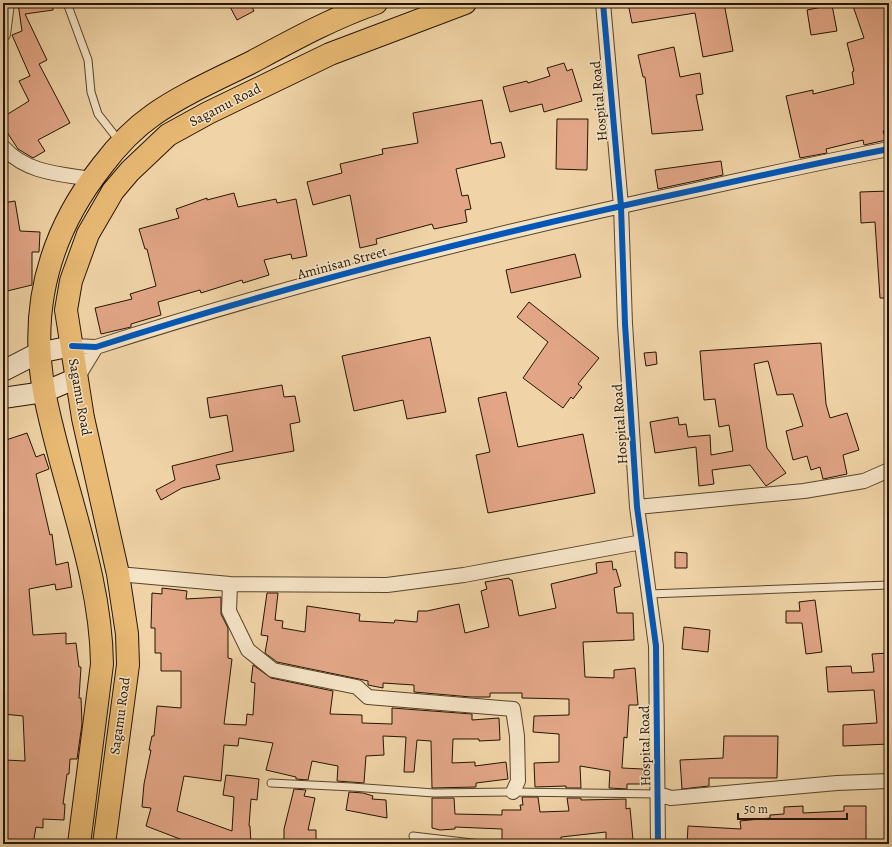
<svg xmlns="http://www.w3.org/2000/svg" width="892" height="847" viewBox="0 0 892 847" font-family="Alegreya,serif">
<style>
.building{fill:#e2a687;stroke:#241501}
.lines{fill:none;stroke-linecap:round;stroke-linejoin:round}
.lane-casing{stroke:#57452a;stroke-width:9}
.street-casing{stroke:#57452a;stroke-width:16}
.secondary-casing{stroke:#241501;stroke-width:22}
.highway-casing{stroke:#241501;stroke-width:24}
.lane{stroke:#f5e3c6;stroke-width:7}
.street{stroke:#f5e3c6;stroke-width:14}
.secondary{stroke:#f5e3c6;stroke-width:20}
.highway{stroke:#e8ba74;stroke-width:22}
.cycleway-casing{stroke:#f5e3c6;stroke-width:8}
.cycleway{stroke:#0057b8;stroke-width:6}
.labels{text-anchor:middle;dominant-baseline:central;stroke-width:3;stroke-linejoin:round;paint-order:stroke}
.street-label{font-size:14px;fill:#241501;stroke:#f5e3c6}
</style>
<rect width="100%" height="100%" fill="#f0d4a7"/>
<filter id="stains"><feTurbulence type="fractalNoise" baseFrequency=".005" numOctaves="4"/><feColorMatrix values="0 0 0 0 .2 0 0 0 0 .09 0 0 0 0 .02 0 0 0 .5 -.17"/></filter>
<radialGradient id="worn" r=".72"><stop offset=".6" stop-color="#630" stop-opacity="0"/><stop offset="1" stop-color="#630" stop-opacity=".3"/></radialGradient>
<path class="building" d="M18,3H53V10L25,14L47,60L39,64L70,123L38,140L45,151L33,158L18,149L3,126V117L29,101L19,81L30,76L12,35L22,31Z
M228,3H250L254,11L237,20Z
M628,3H724L733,51L703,57L695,13L632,23Z
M852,3H889V129L883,131L886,140L864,145L863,140L826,149L827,153L800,158L786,96L813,90V94L854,84L852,72L854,71L847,43L864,38Z
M832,5L837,31L811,35L807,10Z
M674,47L680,77L700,73L703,94L696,95L703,130L652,134L645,77H643L638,55Z
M564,63L567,71L572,69L582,101L544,112L542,104L510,112L503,87L527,81L528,83L550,76L547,68Z
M482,100L491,144L501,142L505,157L456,169L462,196L468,195L471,209L465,210L467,222L434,229L432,224L376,239L377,244L360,248L350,195L313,205L307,182L342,173L340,164L383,154L382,149L418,143L413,113Z
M557,119H588L587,170L556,169Z
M721,161L723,175L658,189L655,170Z
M889,191V298H880L875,222L861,223L860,192Z
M234,193L238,207L276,199L277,203L296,199L307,256L292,259L291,254L264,260L269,275L243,283L242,280L201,293L200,290L158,302L161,315L131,324V327L101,334L95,308L132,299L130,294L156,286L147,249H145L139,229L179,218L176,209L207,198V200Z
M15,201L20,231L40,232L39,252H32V285L3,292V203Z
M575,254L581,277L511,293L506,270Z
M529,302L599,358L578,384L582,387L573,399L571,397L563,408L523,378L548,342L517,317Z
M430,337L446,412L407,419L403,400L354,411L342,356Z
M821,343L826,404L830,418L847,413L859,450L843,455L847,474L823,479L820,467L811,470L807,456L793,460L786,431L803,426L793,394L777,395L768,361L754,364L767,448L786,473L766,486L750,465L712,470L714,484L699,486L696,447L655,453L650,422L678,417L679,425L686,424L688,437L710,435L711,455L733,451L729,425L719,427L715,399L704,400L700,351Z
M656,352L657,364L646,366L644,353Z
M282,385L284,397L295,396L300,422L290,424L294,451L216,465L220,479L182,488L161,500L156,490L175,480L172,466L233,451L227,415L210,418L207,398Z
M506,392L518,447L583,434L595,493L488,513L476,455L490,452L478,398Z
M27,433L36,457L44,454L49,469L36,474L50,535L52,534L56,565L68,562L72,587L56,590L55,584L29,589L33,635L66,633V644L76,643L79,667H81L79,698H81L82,724L77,759H70L69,774H67L63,804H65L64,820L43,819V828L36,827L33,844H3V787L5,760L25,761L23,716L3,714V441Z
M675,552L687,553V568H675Z
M612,561L613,570L616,569L621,586L614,588L617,613H633L634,640L583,642L585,677L614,678V670L635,668L638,705H629L627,738L624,737L622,768L643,769V784H627V789L609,788L610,771L580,766L581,788H566V786L535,787L534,763L559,762V734L533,732L534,716L569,715V699L522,698V693H490V697H471L414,692V685L383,683V688L368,685V681L359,679L277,662L265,653L268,636L261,635L267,593H278L275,620L283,621L282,628L305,632L307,606L360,614L359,621L394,623L395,620L417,622L418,611H427L459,604L465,633L489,627L481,591L487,589L485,582L509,578L510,580H512L519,616L556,608L551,584L597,573L596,563Z
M162,588L187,591L186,599L221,597V614L228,628V658L232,659L224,724L246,725L247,714L253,715L255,683L251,682L253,665L271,678L333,691L330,714L362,715V723L392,724V708L472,714V720L499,718L500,740L479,741V739H453L452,763L475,762V766L506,762L508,779L476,783V787L432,788L431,741L417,740L414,772H404L406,737L383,736L384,755L366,756L364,783L337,781L338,766L312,761L308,780L296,779V777L266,770L273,743L239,738L238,746L224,745L221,781L184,776L177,811L232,831L234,797L223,795L226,775L259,779L257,800L251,799L249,826H250L251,844H193L146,826L151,808L142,807L144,784L151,750H149L152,736H154L157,706L181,708V671H161V653H155V628H151L152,593L162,594Z
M815,600L822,652L806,654L802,623H786V611H800L799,602Z
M684,627L710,630L708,652L682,649Z
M889,653V744L843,746V725L877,723L874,690L828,692L826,667L851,666L852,673L874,672L872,654Z
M724,736H778L777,778H709V786L682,789L680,760L723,758Z
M294,789L306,790L304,796L315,798L308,830H316V844H284V829Z
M349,792L363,793L373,796L372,799L386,800L387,818L346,810Z
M522,797H538L540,812L569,811L567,798H581V800L626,799V809L630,808L633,840L606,842V832L561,837V843L502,844V829L455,827V829L440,830L432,828V798H454L455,814L502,815V810H521L520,805H523Z
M803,806V813L844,811V806H866V844H687L688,826L741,829L740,821L770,818V815L784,814V807Z"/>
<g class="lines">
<g class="lane-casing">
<path id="lane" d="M67,3L88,60L91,92L98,114L120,142
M649,594L889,585
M271,783L352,787L434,793L513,792L658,794
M413,836L481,844"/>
</g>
<g class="street-casing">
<path id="street" d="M603,3L621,206L625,324L637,507L656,646L658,844
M3,34L7,3
M3,147C26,173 60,174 92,179
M72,346L96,347C294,283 497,232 700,189C763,175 826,161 889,149
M77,378L96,347
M637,507L804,491L864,481L889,470
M118,574L230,584L387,585L464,575L642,542
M230,584L229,611L248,650L273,670L357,687L368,697L513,709L517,736L518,781L513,792
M658,794L671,798L837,783L889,781"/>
</g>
<g class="secondary-casing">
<path id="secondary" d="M3,371L38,353L72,346
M3,398L44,392L77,378"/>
</g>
<g class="highway-casing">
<path id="highway" d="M79,844L102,664C101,572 61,481 44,391C29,307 50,232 102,166C117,146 133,129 153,115C181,95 222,77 254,61C293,40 333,18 376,3
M104,844L128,665L127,634L118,574L83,418L66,310L71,281L88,234L113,191L130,171L168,135L208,113L330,54L465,3"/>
</g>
<use href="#lane" class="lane"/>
<use href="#street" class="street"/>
<use href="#secondary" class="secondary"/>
<use href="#highway" class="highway"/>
<g class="cycleway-casing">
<path id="cycleway" d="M603,3L621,206L625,324L637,507L656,646L658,844
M72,346L96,347C294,283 497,232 700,189C763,175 826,161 889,149"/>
</g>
<use href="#cycleway" class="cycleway"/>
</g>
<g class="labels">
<g class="street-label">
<text transform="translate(599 101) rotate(-95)">Hospital Road</text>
<text transform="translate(225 105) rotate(-27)">Sagamu Road</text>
<text transform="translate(342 263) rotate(-15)">Aminisan Street</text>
<text transform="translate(80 397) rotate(80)">Sagamu Road</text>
<text transform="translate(620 424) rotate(-94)">Hospital Road</text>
<text transform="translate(120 716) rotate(-82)">Sagamu Road</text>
<text transform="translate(645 746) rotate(-91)">Hospital Road</text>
</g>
</g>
<rect width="892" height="847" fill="none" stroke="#f0d4a7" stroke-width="16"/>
<rect x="4" y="4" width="884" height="839" fill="none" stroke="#241501" stroke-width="2"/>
<rect x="8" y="8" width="876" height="831" fill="none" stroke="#241501"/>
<path d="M738 813v6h109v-6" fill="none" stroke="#241501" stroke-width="2"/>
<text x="744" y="813" font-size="12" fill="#241501" stroke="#f5e3c6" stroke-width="3" paint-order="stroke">50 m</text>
<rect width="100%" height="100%" filter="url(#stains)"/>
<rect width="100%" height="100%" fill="url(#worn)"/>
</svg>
